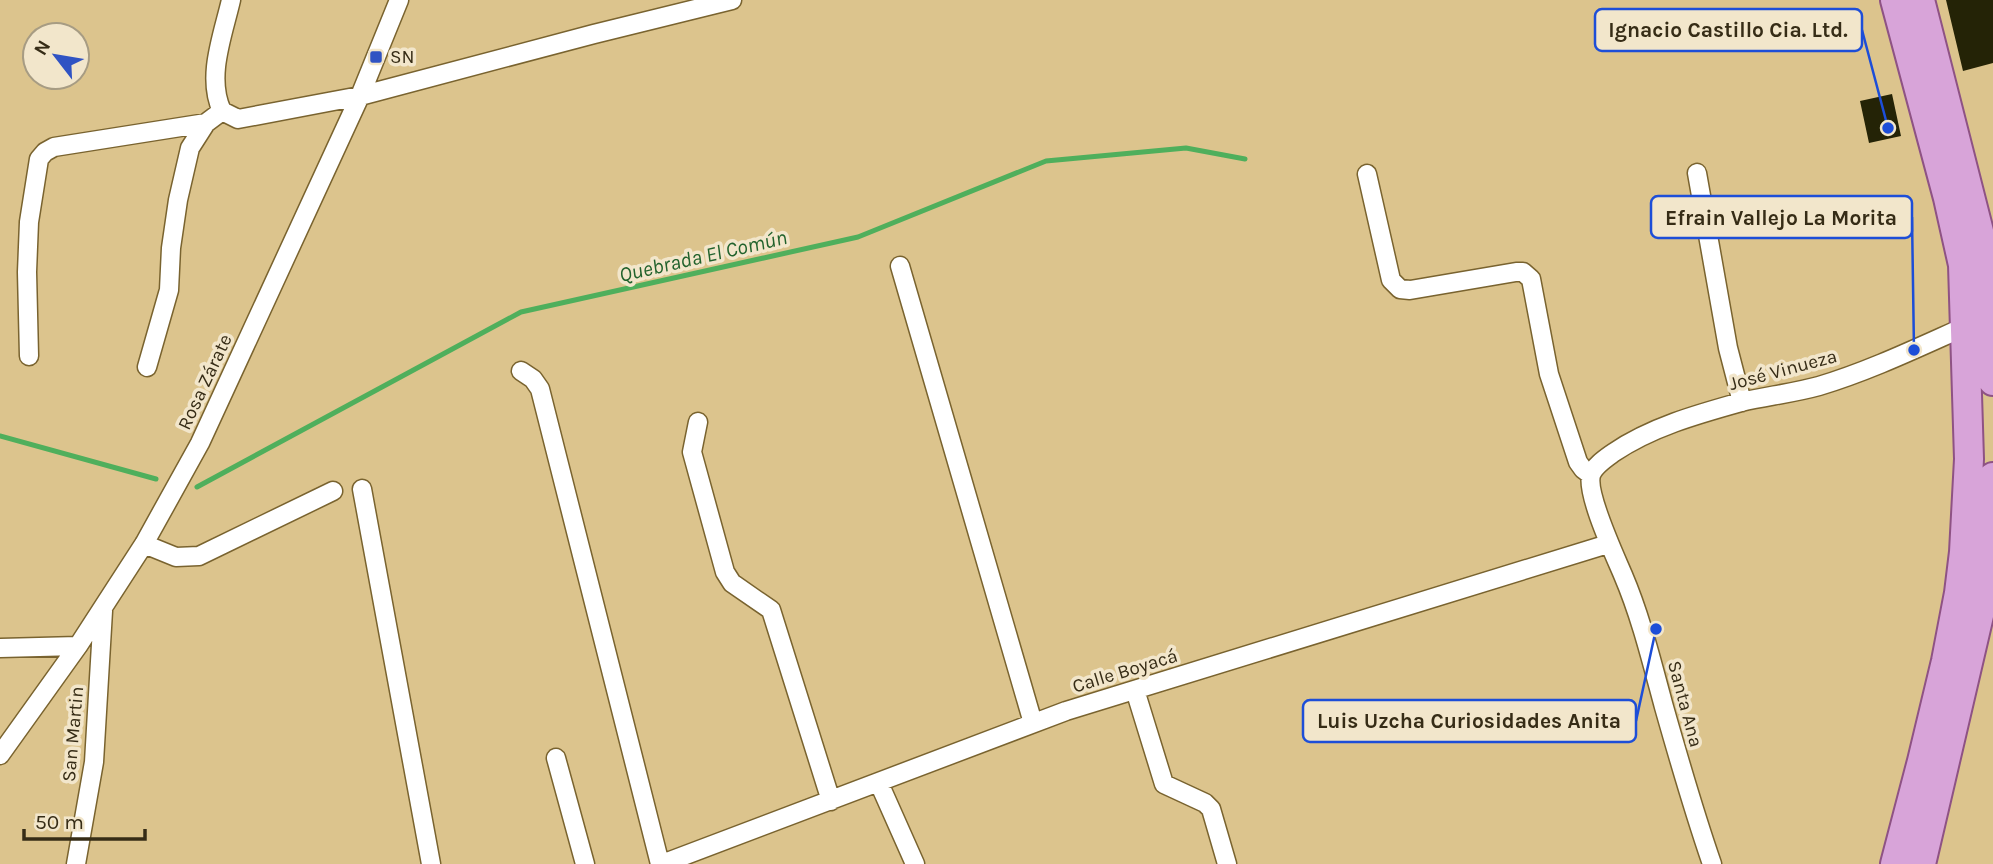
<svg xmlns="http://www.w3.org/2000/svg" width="1993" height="864" viewBox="0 0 1993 864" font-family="Karla,sans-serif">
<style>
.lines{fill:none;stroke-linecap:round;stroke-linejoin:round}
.stream{stroke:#4faf5c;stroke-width:5}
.building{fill:#242306}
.minor-casing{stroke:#79632f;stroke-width:21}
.primary-casing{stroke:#8e5284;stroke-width:32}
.minor{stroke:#fff;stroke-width:18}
.primary{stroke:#d8a4d9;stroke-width:28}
.poi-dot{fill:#3053c3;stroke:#f2e6cb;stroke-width:2.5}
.labels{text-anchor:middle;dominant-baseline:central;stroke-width:7;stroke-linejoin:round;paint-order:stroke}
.poi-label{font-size:19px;fill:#362c16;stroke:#f2e6cb;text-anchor:start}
.street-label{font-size:19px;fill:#362c16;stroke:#f2e6cb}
.water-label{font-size:21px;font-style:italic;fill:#21622c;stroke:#f2e6cb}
.leader{fill:none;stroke:#1d4ed8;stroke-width:2.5}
.callout-dot{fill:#1d4ed8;stroke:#f2e6cb;stroke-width:2.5}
.callout{fill:#f2e6cb;stroke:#1d4ed8;stroke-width:2.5}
.callout-label{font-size:21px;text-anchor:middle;font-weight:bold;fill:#362c16}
</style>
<rect width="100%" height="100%" fill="#dcc48d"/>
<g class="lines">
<path class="stream" d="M0,436L156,479
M197,487L521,312L858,237L1046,161L1186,148L1245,159"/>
</g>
<path class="building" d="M1946,0H1993V63L1963,71Z
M1892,94L1901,136L1869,143L1860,101Z"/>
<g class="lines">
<g class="minor-casing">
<path id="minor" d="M222,111L238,119L360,96L594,34L732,0
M222,111C206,77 223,35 231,0
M1697,173L1728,348L1742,402
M1367,174L1391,280L1400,289L1410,290L1516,272H1523L1531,279L1549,374L1578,462L1583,469L1591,475
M900,266L1033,723
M29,356L27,272L29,222L39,159L45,152L54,147L206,123L222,111
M147,367L169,290L171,248L178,200L190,148L206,123
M521,371L533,379L540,389L660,864
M698,422L692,452L725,572L732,583L771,610L831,801
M362,489L431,864
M144,544L176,557L199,556L333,491
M0,648L78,646
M1135,690L1164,784L1205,803L1211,809L1227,864
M0,755L78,646L144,544L200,443L360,96L399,0
M556,758L585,864
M879,783L915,864
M76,864L94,762L103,611
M662,864L1066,711L1608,544
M1712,864C1694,812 1679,760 1664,707C1652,663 1641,617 1623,575C1615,556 1586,494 1591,475C1594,466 1606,458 1613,453C1651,427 1698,414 1741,402C1767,396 1794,393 1819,386C1872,370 1921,346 1971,324"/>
</g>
<g class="primary-casing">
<path id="primary" d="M1920,0L1986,259L1992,314L1993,381
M1895,864L1922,761L1946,661L1959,593L1964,552L1969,459L1963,265L1948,198L1895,0
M1921,864L1984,594L1993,477"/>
</g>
<use href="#minor" class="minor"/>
<use href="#primary" class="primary"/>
</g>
<rect class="poi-dot" x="369" y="50" width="14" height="14" rx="3.5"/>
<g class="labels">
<g class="poi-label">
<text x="390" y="57">SN</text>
</g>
<g class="street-label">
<text transform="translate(1783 370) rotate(-15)">José Vinueza</text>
<text transform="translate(205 382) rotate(-65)">Rosa Zárate</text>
<text transform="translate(1125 671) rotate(-17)">Calle Boyacá</text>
<text transform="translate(1685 704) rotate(75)">Santa Ana</text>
<text transform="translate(73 734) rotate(-85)">San Martin</text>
</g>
<g class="water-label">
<text transform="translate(703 256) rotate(-13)">Quebrada El Común</text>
</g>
</g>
<path class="leader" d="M1888 128L1862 30M1914 350L1912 217M1656 629L1636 721"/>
<g class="callout-dot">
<circle cx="1888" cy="128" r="7"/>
<circle cx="1914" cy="350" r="7"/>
<circle cx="1656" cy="629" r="7"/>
</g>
<g class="callout">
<rect x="1595" y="9" width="267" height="42" rx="7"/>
<rect x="1651" y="196" width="261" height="42" rx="7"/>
<rect x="1303" y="700" width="333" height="42" rx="7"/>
</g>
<g class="callout-label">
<text x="1728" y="37">Ignacio Castillo Cia. Ltd.</text>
<text x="1781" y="225">Efrain Vallejo La Morita</text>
<text x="1469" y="728">Luis Uzcha Curiosidades Anita</text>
</g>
<g transform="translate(56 56) rotate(301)"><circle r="33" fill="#f2e6cb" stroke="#a79c83" stroke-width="2"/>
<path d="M0-5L12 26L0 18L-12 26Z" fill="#3053c3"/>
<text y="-10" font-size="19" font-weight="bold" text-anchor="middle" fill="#362c16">N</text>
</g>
<path d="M24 829v10h121v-10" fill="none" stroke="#362c16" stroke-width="3.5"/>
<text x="35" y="829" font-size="21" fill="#362c16" stroke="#f2e6cb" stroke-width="5" paint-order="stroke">50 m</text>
</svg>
